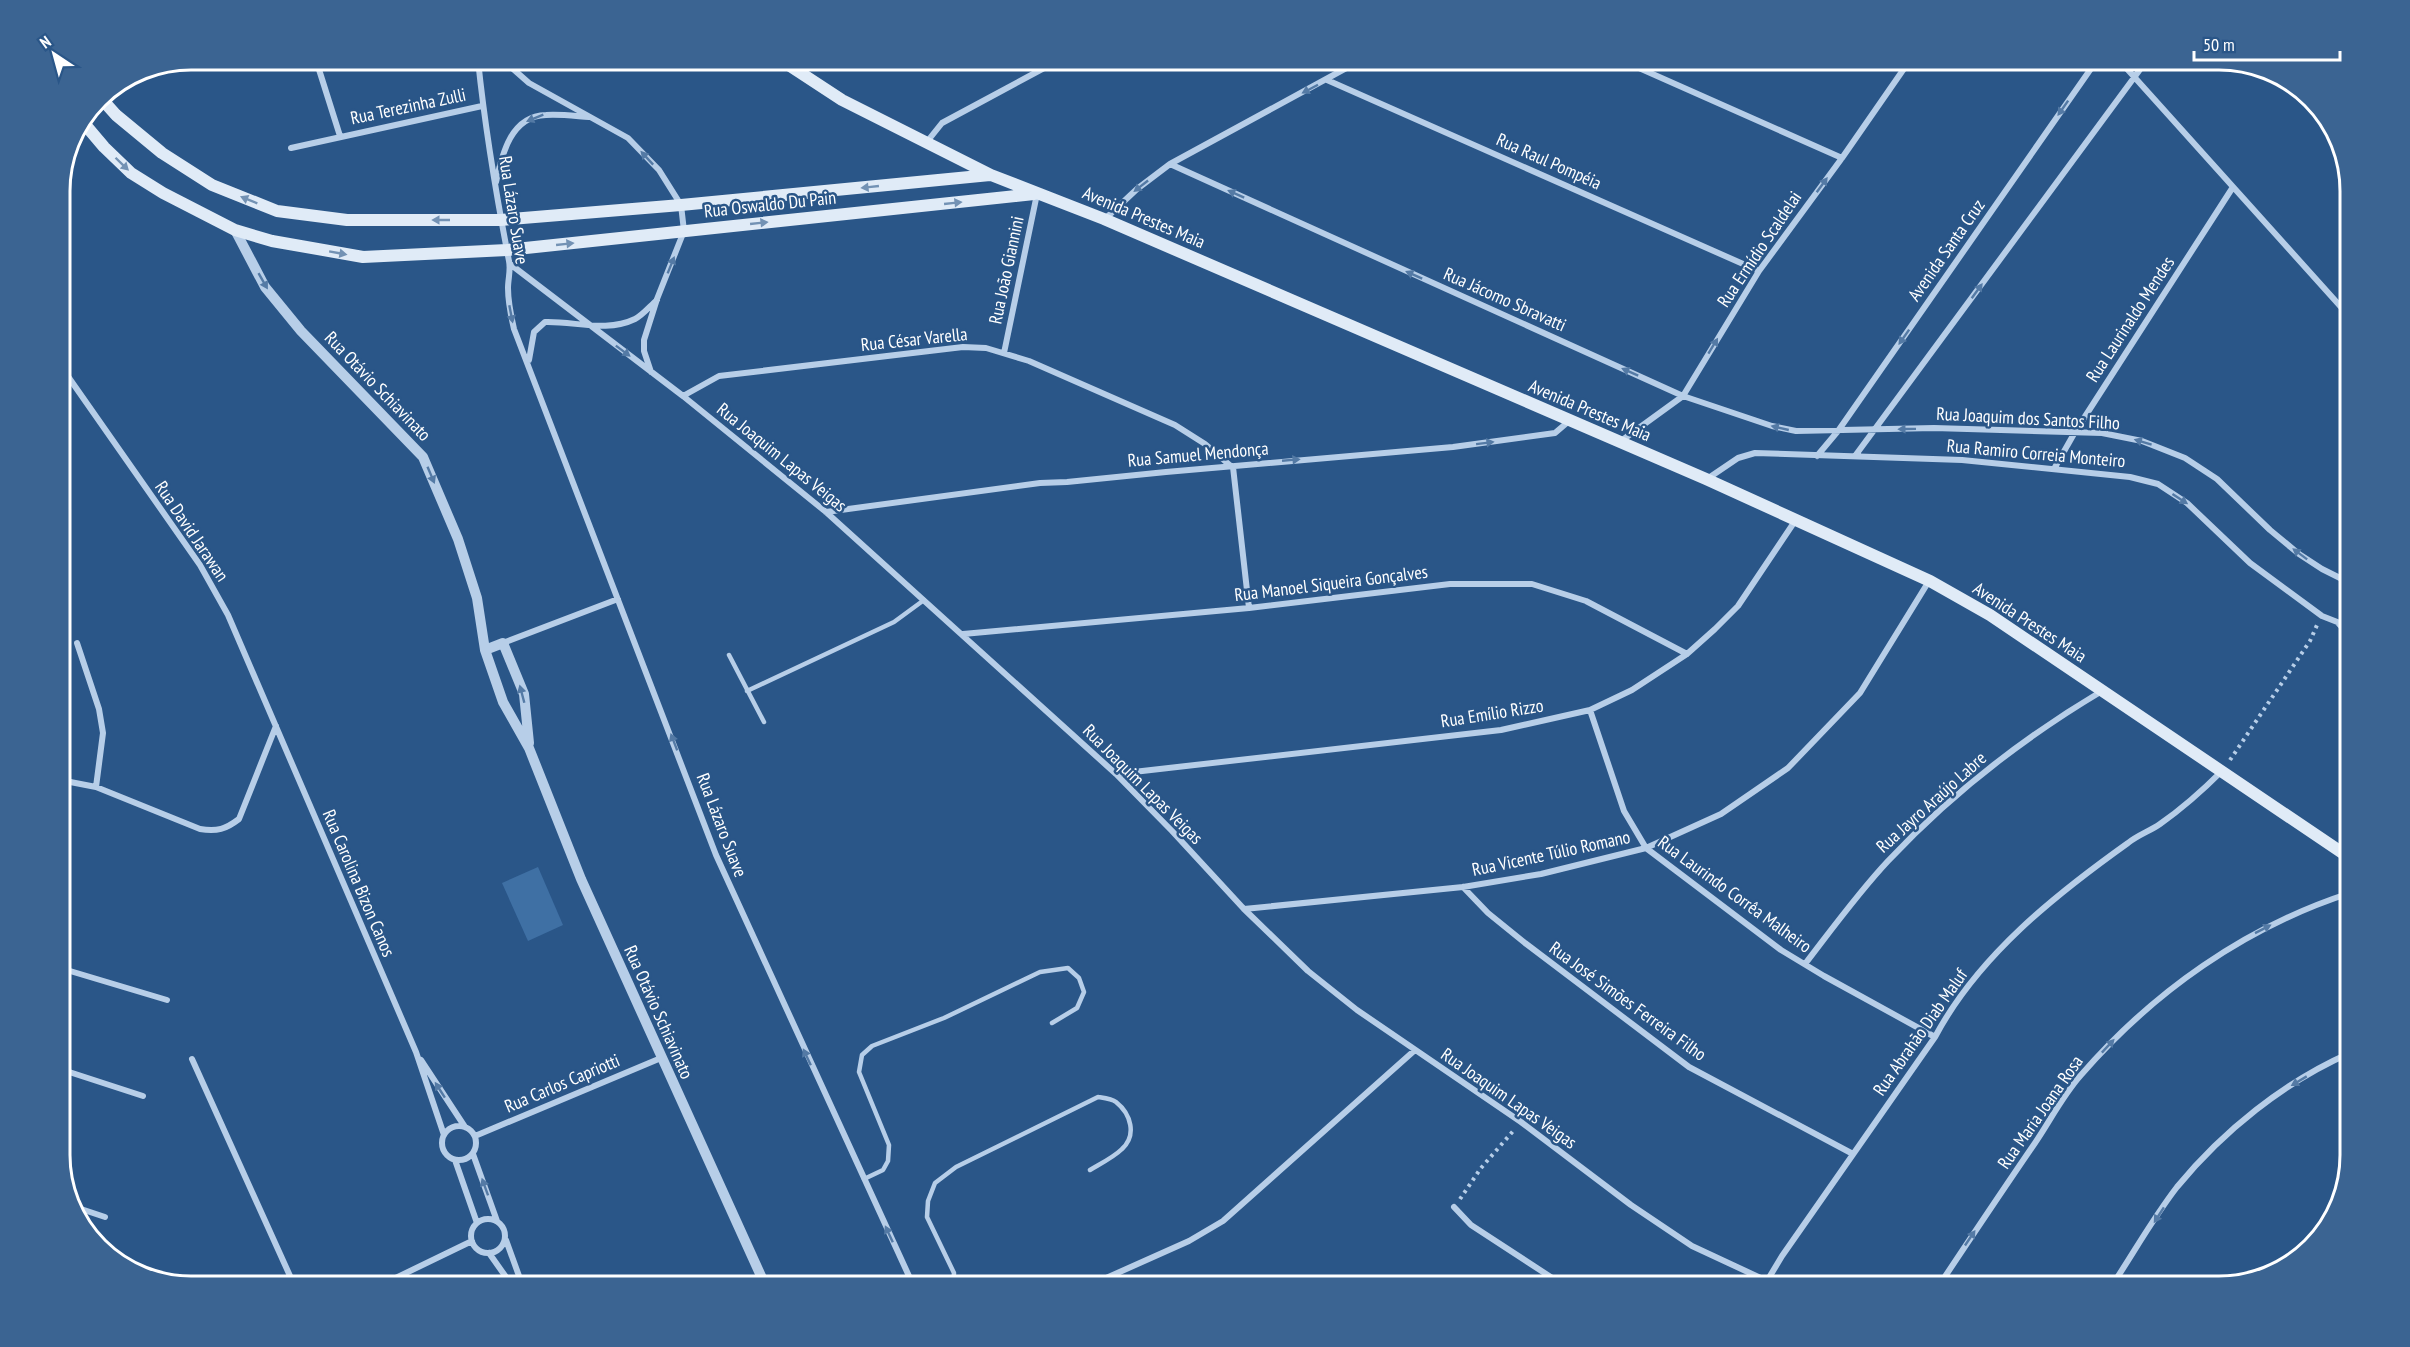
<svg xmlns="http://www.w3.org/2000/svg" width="2410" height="1347" viewBox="0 0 2410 1347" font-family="'PT Sans Narrow',sans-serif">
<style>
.green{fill:#3f70a4}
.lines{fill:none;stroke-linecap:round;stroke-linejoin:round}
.path{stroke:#b7cee8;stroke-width:4;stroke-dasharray:3 4.5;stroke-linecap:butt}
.service{stroke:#b7cee8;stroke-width:4.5}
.minor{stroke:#b7cee8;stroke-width:6}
.tertiary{stroke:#b7cee8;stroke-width:10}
.secondary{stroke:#e0ebf7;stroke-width:12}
.oneway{fill:#547aa5}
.oneway2{fill:#7392b4}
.labels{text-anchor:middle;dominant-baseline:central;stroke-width:5;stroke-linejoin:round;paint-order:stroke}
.street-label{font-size:18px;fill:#fff;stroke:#2a5688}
.rim{fill:none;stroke:#fff;stroke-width:3}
</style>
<rect width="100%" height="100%" fill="#2a5688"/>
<path class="green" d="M538,867L563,925L528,941L502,883Z"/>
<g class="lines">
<path class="path" d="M2230,760L2310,641L2317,625
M1460,1199L1481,1168L1514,1130"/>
<path class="service" d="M729,655L764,722
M747,691L894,622L924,600
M864,1179L883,1170L888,1161L889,1145L859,1072L862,1055L872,1046L944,1018L1040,972L1068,968L1079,978L1084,992L1077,1008L1052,1023
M953,1287L954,1273L927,1217L928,1201L935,1183L956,1167L1098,1097C1104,1098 1112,1099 1116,1102C1131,1114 1137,1135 1122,1149C1114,1157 1100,1164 1090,1170"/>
<path class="minor" d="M316,60L340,136
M478,60C485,128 496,194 509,261C511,270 508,279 508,288C508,302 511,316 514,329L716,855L914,1287
M503,60L529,83L628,138L659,170L681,205L684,231L657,299L644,340V351L651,372
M1621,60L1842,158
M2119,60L2350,317
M172,64C185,73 210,64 224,60
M1327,80L1759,271
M926,143L942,123L1059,60
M291,148L482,106
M1170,164L1683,396L1772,426L1796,431L1934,428L2102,433L2142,441L2185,458L2217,479L2270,530L2299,554L2322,569L2350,583
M496,182C502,154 511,116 546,115C560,114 575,116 589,117
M1105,219L1137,189L1170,164L1361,60
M510,264L683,396L826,512L1116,774L1172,831L1244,909L1308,971L1357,1010L1521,1122L1631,1205L1692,1246L1780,1287
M1004,353L1037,194
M529,360L534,332L545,322C575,321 606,333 635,319C643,315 650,306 657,300
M60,365L200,565L228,615L416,1052L444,1135
M683,396L719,376L963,347L986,348L1029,361L1175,425L1205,444L1232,467
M1621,441L1683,396L1759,271L1842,158L1910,60
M1817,456L1838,431L2097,60
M1855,456L2147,60
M1233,467L1249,608
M2054,469L2075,432L2233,187
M1707,479L1738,458L1755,453L1962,460L2130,477L2158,484L2187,503L2250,563L2322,616L2350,627
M826,512L1040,483L1067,482L1166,472L1453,447L1555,433L1569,421
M2339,624L2350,636
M963,634L1249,608L1450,584H1532L1586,601L1687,654
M77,643L99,709L103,733L96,787
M503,643L618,599
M1590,710L1624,811L1646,848L1781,950L1824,976L1935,1037
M1116,774L1501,730L1590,710L1632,690L1687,654L1715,629L1738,606L1795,521
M60,780L96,787L200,829C217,832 226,829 239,819L276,726
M1463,887L1488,913L1525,943L1689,1067L1853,1154
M1244,909L1463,887L1541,874L1646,848L1721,814L1788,768L1860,693L1929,581
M1805,964C1832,929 1858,893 1888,861C1951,794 2023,738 2102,691
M60,968L167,1000
M192,1059L295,1287
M421,1060L465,1127
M60,1069L143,1096
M442 1143a17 17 0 1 1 34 0a17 17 0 1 1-34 0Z
M475,1136L661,1058
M473,1154L497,1221
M455,1160L477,1223
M75,1207L105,1217
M1454,1207L1471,1225L1566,1287
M471 1236a17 17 0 1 1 34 0a17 17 0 1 1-34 0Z
M506,1240L523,1287
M489,1253L513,1287
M1767,1281L1782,1256L1935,1037C1978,956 2055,895 2128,843C2138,835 2150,831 2160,824C2183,808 2203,790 2223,770
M377,1287L472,1241
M1086,1287L1189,1241L1223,1221L1415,1050
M1938,1287C1970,1239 2002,1191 2035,1143C2050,1121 2063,1095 2081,1075C2153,992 2245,927 2350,893
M2111,1287C2133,1254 2153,1218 2177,1187C2223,1131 2284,1082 2350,1053"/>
<path class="tertiary" d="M235,230L265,287L301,331L423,457L458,539L477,598L485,650L503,702L529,748L581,879L766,1287
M485,650L503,643L524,694L529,743"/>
<path class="secondary" d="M781,60L842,100L991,175L1104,219L1706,479L1930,581L1990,615L2350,858
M100,97L116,115L162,153L212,185L277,211L347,220H500L681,205L990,175
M82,121L104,147L131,173L163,193L235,230L272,241L363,257L507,250L1034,194"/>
</g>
<defs><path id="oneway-solid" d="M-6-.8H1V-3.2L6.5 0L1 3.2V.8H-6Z" transform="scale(1.5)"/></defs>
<g class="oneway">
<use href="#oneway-solid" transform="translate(1310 89) rotate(152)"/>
<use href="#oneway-solid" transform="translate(2063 108) rotate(125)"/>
<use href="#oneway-solid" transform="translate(535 118) rotate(158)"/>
<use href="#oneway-solid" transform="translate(647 158) rotate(-133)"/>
<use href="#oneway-solid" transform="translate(1822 185) rotate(-54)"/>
<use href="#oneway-solid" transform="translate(1141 186) rotate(142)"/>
<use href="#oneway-solid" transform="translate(1236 194) rotate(-156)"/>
<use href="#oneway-solid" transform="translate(671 265) rotate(-68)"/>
<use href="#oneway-solid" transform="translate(1414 275) rotate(-156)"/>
<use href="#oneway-solid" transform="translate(263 281) rotate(60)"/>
<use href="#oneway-solid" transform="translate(1977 291) rotate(-54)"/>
<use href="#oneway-solid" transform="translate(511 314) rotate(79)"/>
<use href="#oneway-solid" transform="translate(1904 337) rotate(125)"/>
<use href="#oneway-solid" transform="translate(1713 346) rotate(-59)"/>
<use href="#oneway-solid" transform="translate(623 351) rotate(37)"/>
<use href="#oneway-solid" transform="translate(1630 372) rotate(-156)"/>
<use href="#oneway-solid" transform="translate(1780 428) rotate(-167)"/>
<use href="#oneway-solid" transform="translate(1907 429) rotate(179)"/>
<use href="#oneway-solid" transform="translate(2143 442) rotate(-163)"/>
<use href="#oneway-solid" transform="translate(1485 443) rotate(-7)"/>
<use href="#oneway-solid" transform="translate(1291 460) rotate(-5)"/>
<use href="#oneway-solid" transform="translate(431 475) rotate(67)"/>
<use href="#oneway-solid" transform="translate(2180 499) rotate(33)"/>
<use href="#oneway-solid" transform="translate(2300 554) rotate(-143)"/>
<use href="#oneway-solid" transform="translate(522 694) rotate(-105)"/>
<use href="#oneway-solid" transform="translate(674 742) rotate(-111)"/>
<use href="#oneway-solid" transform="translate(2263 929) rotate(-27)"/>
<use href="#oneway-solid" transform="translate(2108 1046) rotate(-47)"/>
<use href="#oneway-solid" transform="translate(807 1057) rotate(-115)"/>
<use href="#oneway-solid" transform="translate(2299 1081) rotate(149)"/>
<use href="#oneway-solid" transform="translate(440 1090) rotate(-123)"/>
<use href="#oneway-solid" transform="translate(485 1187) rotate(-110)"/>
<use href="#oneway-solid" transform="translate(2159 1215) rotate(123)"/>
<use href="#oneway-solid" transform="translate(889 1234) rotate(-115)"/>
<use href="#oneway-solid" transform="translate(1970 1238) rotate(-56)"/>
</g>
<g class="oneway2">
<use href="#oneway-solid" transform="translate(122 164) rotate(44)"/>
<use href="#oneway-solid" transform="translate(870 187) rotate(174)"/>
<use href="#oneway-solid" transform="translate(249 200) rotate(-158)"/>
<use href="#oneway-solid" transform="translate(953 203) rotate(-6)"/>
<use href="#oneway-solid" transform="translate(441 220) rotate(180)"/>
<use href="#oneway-solid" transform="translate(759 223) rotate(-6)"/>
<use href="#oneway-solid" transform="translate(565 244) rotate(-6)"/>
<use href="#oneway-solid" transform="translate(338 253) rotate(10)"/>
</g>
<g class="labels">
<g class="street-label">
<text transform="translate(408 106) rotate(-12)">Rua Terezinha Zulli</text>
<text transform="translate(1549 161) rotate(24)">Rua Raul Pompéia</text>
<text transform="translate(770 204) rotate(-6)">Rua Oswaldo Du Pain</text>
<text transform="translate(514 210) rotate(81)">Rua Lázaro Suave</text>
<text transform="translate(1144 217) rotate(23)">Avenida Prestes Maia</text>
<text transform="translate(1759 249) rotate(-56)">Rua Ermídio Scaldelai</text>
<text transform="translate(1946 250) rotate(-55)">Avenida Santa Cruz</text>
<text transform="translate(1006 270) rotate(-78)">Rua João Giannini</text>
<text transform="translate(1505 299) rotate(24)">Rua Jácomo Sbravatti</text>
<text transform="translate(2130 319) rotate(-57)">Rua Laurinaldo Mendes</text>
<text transform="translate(914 339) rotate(-6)">Rua César Varella</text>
<text transform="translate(378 386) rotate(46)">Rua Otávio Schiavinato</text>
<text transform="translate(1590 410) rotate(23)">Avenida Prestes Maia</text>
<text transform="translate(2028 418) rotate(3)">Rua Joaquim dos Santos Filho</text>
<text transform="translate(2036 453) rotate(5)">Rua Ramiro Correia Monteiro</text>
<text transform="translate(1198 454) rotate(-5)">Rua Samuel Mendonça</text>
<text transform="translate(782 457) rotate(39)">Rua Joaquim Lapas Veigas</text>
<text transform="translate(192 531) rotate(56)">Rua David Jarawan</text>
<text transform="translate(1331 583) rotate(-7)">Rua Manoel Siqueira Gonçalves</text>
<text transform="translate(2030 622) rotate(33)">Avenida Prestes Maia</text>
<text transform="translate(1492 713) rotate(-9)">Rua Emílio Rizzo</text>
<text transform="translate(1143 784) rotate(45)">Rua Joaquim Lapas Veigas</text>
<text transform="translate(1931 802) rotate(-42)">Rua Jayro Araújo Labre</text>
<text transform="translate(722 825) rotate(69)">Rua Lázaro Suave</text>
<text transform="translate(1551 853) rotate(-12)">Rua Vicente Túlio Romano</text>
<text transform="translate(359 883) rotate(67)">Rua Carolina Bizon Canos</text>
<text transform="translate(1735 894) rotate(36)">Rua Laurindo Corrêa Malheiro</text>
<text transform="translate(1628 1001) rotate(36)">Rua José Simões Ferreira Filho</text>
<text transform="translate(659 1012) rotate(66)">Rua Otávio Schiavinato</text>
<text transform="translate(1920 1032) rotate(-55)">Rua Abrahão Diab Maluf</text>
<text transform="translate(562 1083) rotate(-23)">Rua Carlos Capriotti</text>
<text transform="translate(1509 1098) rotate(35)">Rua Joaquim Lapas Veigas</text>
<text transform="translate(2040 1112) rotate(-55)">Rua Maria Joana Rosa</text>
</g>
</g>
<path d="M0 0H2410V1347H0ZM191 70H2219A121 121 0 0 1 2340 191V1155A121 121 0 0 1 2219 1276H191A121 121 0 0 1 70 1155V191A121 121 0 0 1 191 70Z" fill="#3b6492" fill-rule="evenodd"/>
<path class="rim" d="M191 70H2219A121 121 0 0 1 2340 191V1155A121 121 0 0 1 2219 1276H191A121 121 0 0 1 70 1155V191A121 121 0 0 1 191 70Z"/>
<g transform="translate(54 54) rotate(324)" stroke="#2a5688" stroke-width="4.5" paint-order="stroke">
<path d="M0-4.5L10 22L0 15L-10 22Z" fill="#ffffff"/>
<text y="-9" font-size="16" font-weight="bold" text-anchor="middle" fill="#ffffff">N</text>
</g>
<path d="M2194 51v9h146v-9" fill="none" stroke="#ffffff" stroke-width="3"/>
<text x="2203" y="51" font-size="18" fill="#ffffff" stroke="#2a5688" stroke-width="4.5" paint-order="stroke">50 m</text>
</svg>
